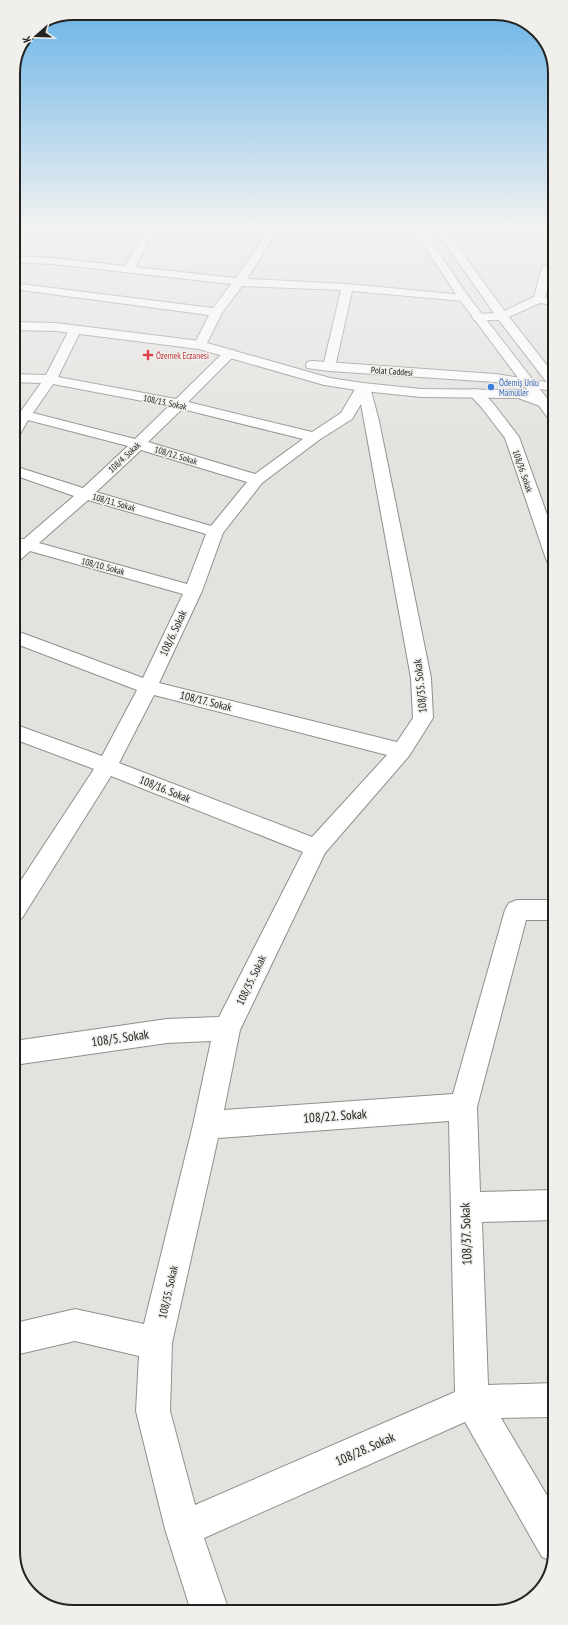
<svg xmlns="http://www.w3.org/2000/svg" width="568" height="1625" viewBox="0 0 568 1625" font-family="'PT Sans Narrow',sans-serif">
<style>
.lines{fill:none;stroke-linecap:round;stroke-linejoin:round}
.street-casing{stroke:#908f8c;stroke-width:2}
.secondary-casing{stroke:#908f8c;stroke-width:2}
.primary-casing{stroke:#908f8c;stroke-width:2}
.street{fill:#fff;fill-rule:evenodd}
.secondary{fill:#fff;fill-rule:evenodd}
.primary{fill:#fff;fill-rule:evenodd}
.health-dot{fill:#e0444e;stroke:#f1efec;stroke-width:1.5}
.shop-dot{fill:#3f7fe0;stroke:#f1efec;stroke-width:1.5}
.labels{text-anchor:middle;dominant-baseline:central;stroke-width:3;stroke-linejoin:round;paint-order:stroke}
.far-health-label{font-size:9px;fill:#be3a42;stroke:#f1efec;text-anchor:start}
.far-street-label{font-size:9px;fill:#232322;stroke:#f1efec}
.far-shop-label{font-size:9px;fill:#366cbe;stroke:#f1efec;text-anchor:start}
.street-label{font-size:11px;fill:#232322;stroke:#f1efec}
.near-street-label{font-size:13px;fill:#232322;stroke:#f1efec}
.rim{fill:none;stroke:#232322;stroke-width:2}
</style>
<rect width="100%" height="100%" fill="#e3e2df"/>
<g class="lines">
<g class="street-casing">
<path id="street" d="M146,226H156L135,267L236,278L271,226L336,227L340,228L341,230L340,232L279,229L247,279L347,284L464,295L468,296L470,298L468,300L464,301L352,291L335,367L334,370H324L323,367L341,290L242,286L222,313L206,345L204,348H196L194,345L209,315L13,289V283L213,308L231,284L53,264L13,262V256L53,258L125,266Z
M547,264L553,265V271H552L545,297L553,299V305L540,303L502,320H474L472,317L474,314L500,313L534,297L542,267Z
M75,326L79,327L81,330L58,377L176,399L226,350H234L236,353L234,356L188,402L312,432L341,413L358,384H368L370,387L379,421L431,678L433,718L409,756L325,853L240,1030L224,1110L453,1094L505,910L509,903L517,900H554V920H526L477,1107L480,1192L554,1190L555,1220L482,1222L488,1385L555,1383V1417L501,1418L555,1509V1552L552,1561L542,1557L465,1422L204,1538L229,1611H191L165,1529L136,1411L139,1356L75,1341L15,1355V1323L75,1309L144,1324L193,1125L211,1041L167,1043L14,1065V1041L167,1019L219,1017L303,852L111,776L22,918L14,921V891L94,769L14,739V724L102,756L137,690L14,643V630L143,678L183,594L30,551L20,560L14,561V548L15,547L14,546V538L24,539L74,496L14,475V466L83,488L128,446L28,420L19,436L14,437V421L41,383L14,382V374L46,375L69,330L71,327ZM53,384L169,406L135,439L33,413ZM361,404L411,678L413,718L397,742L159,683L202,591L223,533L262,483L319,440L352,419ZM182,409L303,439L255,474L148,442ZM141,450L247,482L211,526L96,492ZM88,500L206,534L187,584L39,543ZM154,695L387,755L312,837L119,763ZM449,1121L455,1392L195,1505L170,1411L172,1343L218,1138Z
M475,389L480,390L492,402L519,437L554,534V564L548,563L546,559L505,438L482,408L468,393L470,390Z"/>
</g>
<g class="secondary-casing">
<path id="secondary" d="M13,322L56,323L200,341L330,378L363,383L421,389L520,390L550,400L552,403L550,406L545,407L540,406L518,398L421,397L363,391L324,385L199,349L56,331L13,330Z
M312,361L495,374L553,383V391L495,382L329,371L307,368L306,365L307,362Z"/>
</g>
<g class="primary-casing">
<path id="primary" d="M411,226H421L468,296L553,406V419L548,418L460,300Z
M433,226H443L506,313L553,373V385L548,384L498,319Z"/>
</g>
<use href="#street" class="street"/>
<use href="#secondary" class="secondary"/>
<use href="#primary" class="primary"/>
</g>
<linearGradient id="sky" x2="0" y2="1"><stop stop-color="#68b3e7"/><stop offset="0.5" stop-color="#f2f2f1"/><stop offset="1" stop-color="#f2f2f1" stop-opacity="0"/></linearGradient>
<rect width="568" height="453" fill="url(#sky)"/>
<path class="health-dot" d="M146 349h4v4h4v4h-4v4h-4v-4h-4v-4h4z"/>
<circle class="shop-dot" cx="491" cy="387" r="4"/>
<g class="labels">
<g class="far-health-label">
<text x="156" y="355">Özemek Eczanesi</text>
</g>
<g class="far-street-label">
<text transform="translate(392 371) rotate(4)">Polat Caddesi</text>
<text transform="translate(165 402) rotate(12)">108/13. Sokak</text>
<text transform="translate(176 455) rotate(17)">108/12. Sokak</text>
<text transform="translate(124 457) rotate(-43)">108/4. Sokak</text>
<text transform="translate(523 471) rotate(71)">108/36. Sokak</text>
<text transform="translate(114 502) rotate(16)">108/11. Sokak</text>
<text transform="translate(103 566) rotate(15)">108/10. Sokak</text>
</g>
<g class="far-shop-label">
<text x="499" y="382">Ödemiş Unlu<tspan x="499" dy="10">Mamüller</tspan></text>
</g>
<g class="street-label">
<text transform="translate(173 633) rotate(-65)">108/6. Sokak</text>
<text transform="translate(420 686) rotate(-96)">108/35. Sokak</text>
<text transform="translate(206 701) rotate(14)">108/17. Sokak</text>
<text transform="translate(165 789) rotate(22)">108/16. Sokak</text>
<text transform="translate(251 980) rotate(-64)">108/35. Sokak</text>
<text transform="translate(168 1292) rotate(-77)">108/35. Sokak</text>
</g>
<g class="near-street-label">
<text transform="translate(120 1038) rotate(-8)">108/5. Sokak</text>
<text transform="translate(335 1116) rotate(-4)">108/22. Sokak</text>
<text transform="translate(466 1234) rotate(-92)">108/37. Sokak</text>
<text transform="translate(365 1449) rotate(-24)">108/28. Sokak</text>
</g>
</g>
<path d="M0 0H568V1625H0ZM73 20H495A53 53 0 0 1 548 73V1552A53 53 0 0 1 495 1605H73A53 53 0 0 1 20 1552V73A53 53 0 0 1 73 20Z" fill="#f1efec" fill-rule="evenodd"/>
<path class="rim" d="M73 20H495A53 53 0 0 1 548 73V1552A53 53 0 0 1 495 1605H73A53 53 0 0 1 20 1552V73A53 53 0 0 1 73 20Z"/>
<g transform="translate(36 36) rotate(250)" stroke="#f1efec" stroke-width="3" paint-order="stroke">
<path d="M0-3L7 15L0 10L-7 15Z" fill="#232322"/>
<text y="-6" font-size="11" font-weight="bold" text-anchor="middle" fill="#232322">K</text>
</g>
</svg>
